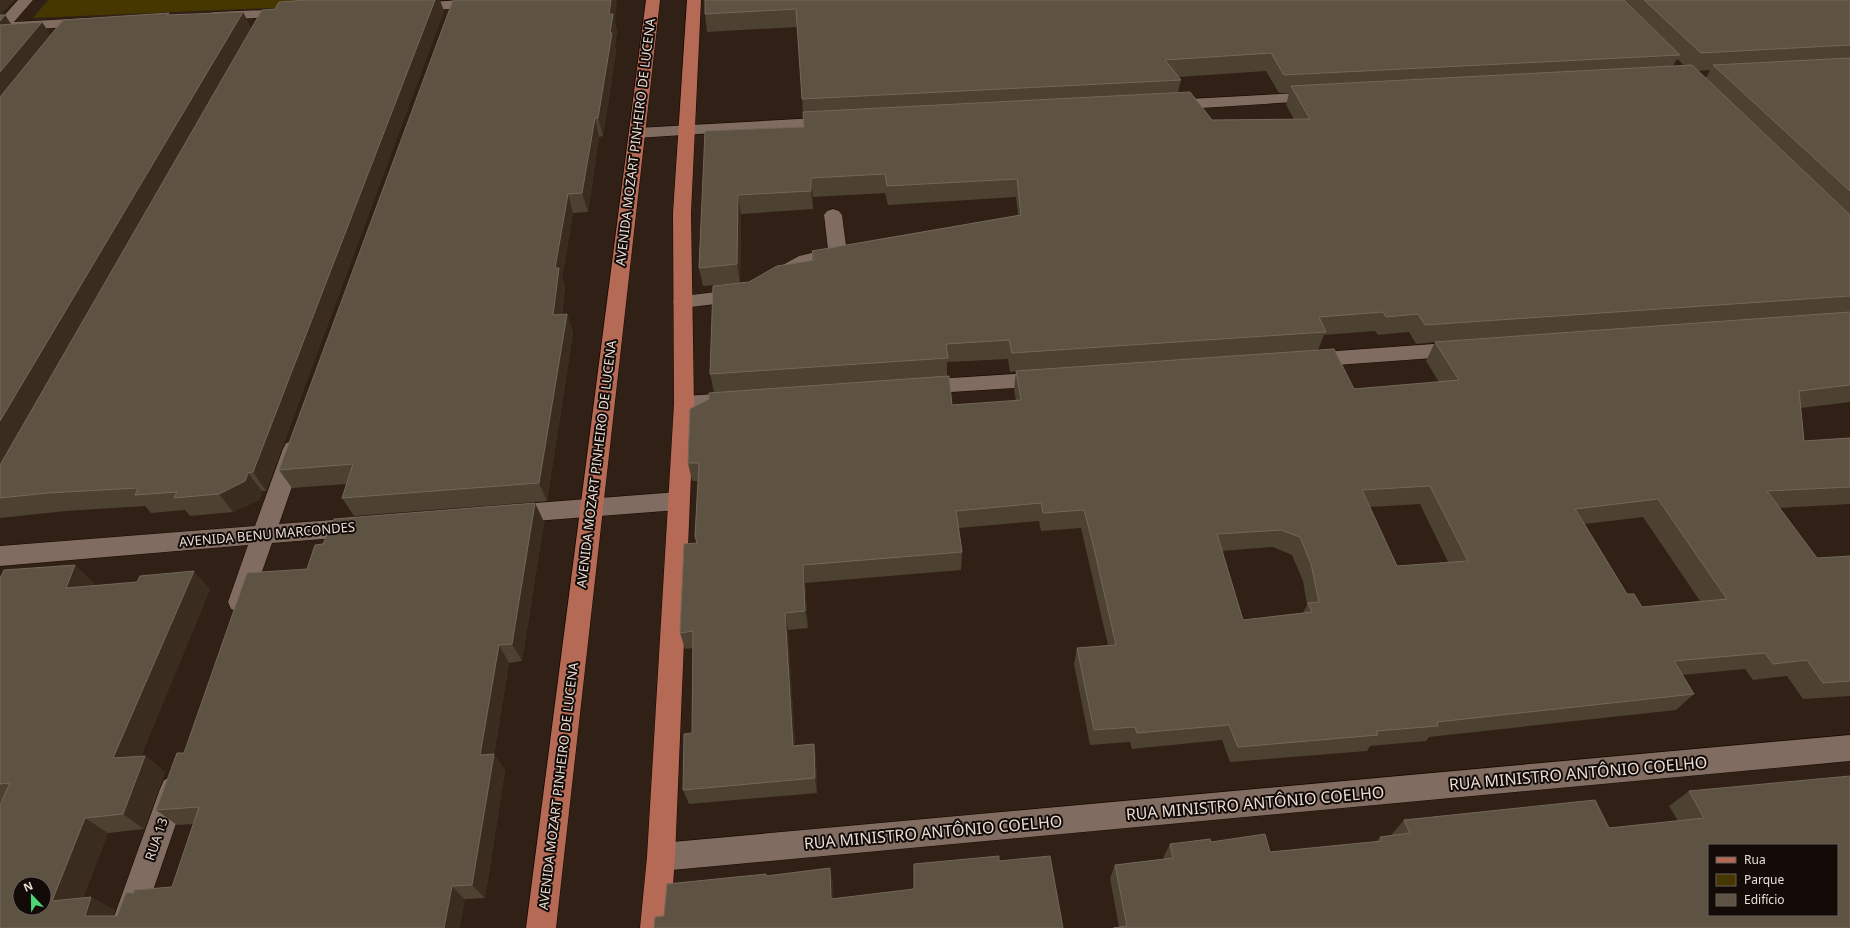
<svg xmlns="http://www.w3.org/2000/svg" width="1850" height="928" viewBox="0 0 1850 928" font-family="'Noto Sans',sans-serif">
<style>
.green{fill:#463700}
.lines{fill:none;stroke-linecap:round;stroke-linejoin:round}
.minor-casing{stroke:#180902;stroke-width:1}
.major-casing{stroke:#180902;stroke-width:1}
.minor{fill:#806c60;fill-rule:evenodd}
.major{fill:#b56a56;fill-rule:evenodd}
.wall{fill:#4d4131;fill-rule:evenodd}
.shaded-wall{fill:#3a2d1f}
.building{fill:#5e5243;stroke:#73675a;fill-rule:evenodd}
.labels{text-anchor:middle;dominant-baseline:central;stroke-width:4;stroke-linejoin:round;paint-order:stroke}
.street-label{font-size:13px;fill:#e9ddd6;stroke:#130b07}
.near-street-label{font-size:16px;fill:#e9ddd6;stroke:#130b07}
</style>
<rect width="100%" height="100%" fill="#302015"/>
<path class="green" d="M48,0H366L364,4L33,18Z"/>
<g class="lines">
<g class="minor-casing">
<path id="minor" d="M18,0H33L14,22L89,18L94,19L96,22L94,25L89,26L0,31V20Z
M463,0H547L545,3L540,4L413,11L408,10L406,7L408,4L413,3Z
M290,9L295,10L297,13L295,16L215,20L210,19L208,16L210,13L215,12Z
M1318,92L1324,94L1326,97L1324,100L1170,110L1164,108L1162,105L1164,102L1170,100Z
M834,117L840,119L842,122L840,125L637,138L631,136L629,133L631,130L637,128Z
M833,209L839,211L842,215L847,253L845,257C834,260 821,261 811,265C797,271 785,284 770,280L768,276L770,272L799,256L828,249L824,215L827,211Z
M741,289L748,290L751,295L748,300L683,308L676,307L673,302L676,297L683,296Z
M1461,342L1468,344L1471,349L1468,354L1461,356L1309,367L1302,365L1299,360L1302,355L1309,353Z
M1044,372L1051,374L1054,379L1051,384L1044,386L920,394L913,392L910,387L913,382L920,380Z
M732,393L739,396L742,401L739,406L732,409L684,412L677,409L674,404L677,399L684,396Z
M294,441L302,443L305,449L279,524L360,518L368,520L372,527L368,534L360,536L272,543L249,609L240,612L231,609L228,602L248,545L0,566V546L255,526L283,449L286,443Z
M678,492L686,495L689,501L686,507L678,510L509,523L501,520L498,514L501,508L509,505Z
M1850,735V761L661,871L651,867L647,857L651,847L661,843Z
M174,776L184,780L188,789L140,928H110L160,789L164,780Z"/>
</g>
<g class="major-casing">
<path id="major" d="M646,0H660L556,928H526Z
M687,0H701L691,213L694,404L675,857L670,928H640L647,857L674,404L673,213Z"/>
</g>
<use href="#minor" class="minor"/>
<use href="#major" class="major"/>
</g>
<path class="wall" d="M0,0H14L0,15H5L11,24L50,35L169,13L170,15L243,12L251,29L444,11L266,491H262L259,500L233,512L190,516L185,510L151,513L145,506L66,511L0,518Z
M705,0H1850V402L1801,408L1804,441L1850,438V504L1779,508L1817,558L1850,556V696L1803,699L1787,676L1753,680L1745,669L1682,675L1694,694L1676,710L1429,737L1426,741L1370,746L1367,751L1230,762L1222,740L1132,749L1130,742L1090,745L1074,664L1077,648L1108,645L1081,528L1041,531L1039,521L959,528L962,552L961,570L805,583L808,628L788,630L795,745L814,744L816,759L817,793L689,804L683,790L692,733L693,648L685,649L680,633L697,543L695,536L698,481H692L688,463L709,399L714,392L710,374L740,283L703,286L699,268L705,131L804,127L797,27L707,32L705,14ZM1677,59L1685,66H1673ZM1710,70L1706,78L1698,71ZM1266,71L1279,93H1289L1286,105L1294,119L1212,120L1178,92L1181,80L1179,77ZM885,193L888,205L1016,197L1018,215L812,251L813,260L749,282L740,283L741,214L813,209V197ZM1375,331L1378,335L1409,332L1416,344L1435,342L1426,361L1439,382L1354,389L1318,350L1324,335ZM1008,359L1010,372L1016,371L1014,390L1016,401L952,405L947,376V362ZM1420,504L1448,562L1397,566L1370,507ZM1643,517L1700,601L1642,607L1627,594L1585,524ZM1273,547L1292,555L1303,581L1307,605L1303,613L1243,620L1222,551Z
M615,22L617,32L615,46L616,51L603,136L599,137L588,212L573,213L562,278L565,287L562,315L567,314L573,333L547,501L354,516L342,498L347,484L292,488L279,470Z
M535,503L544,522L522,661L509,663L494,755L505,770L485,898L0,928L2,801L0,802V578L94,583L93,586L210,589L141,756H145L165,772L144,829L108,833L83,898L115,910L113,916H117L134,893L172,887L193,824L177,825L156,810L184,753L323,544Z
M1689,791L1850,928L1119,927L1110,878L1115,865L1164,859L1163,858L1170,844L1211,842L1270,852L1376,842L1380,837L1392,835V834L1404,820L1609,828L1678,821L1669,806Z"/>
<path class="shaded-wall" d="M0,0H14L0,16Z
M435,0H440L444,11L266,491L253,472Z
M611,0H617L615,22L617,32L615,46L616,51L603,136L598,118L610,33L609,14Z
M243,12L252,30L0,471V421Z
M5,15L17,33L0,31V21Z
M42,22L54,40L0,107V72Z
M595,118L599,137L588,212L582,193Z
M811,178L813,197V209L811,191Z
M568,194L573,213L562,278L565,287L559,334L553,315L555,268Z
M738,195L741,214L740,283L737,264Z
M567,314L573,333L547,501L539,483Z
M248,473L262,491L259,500L233,512L219,494Z
M535,503L544,522L522,661L512,644Z
M75,565L94,583L86,606L66,588Z
M803,565L805,583L808,628L805,611Z
M194,571L210,589L134,774L113,758Z
M785,613L788,630L796,761L793,746Z
M499,645L509,663L494,755L505,770L485,898L472,885L480,755Z
M814,744L816,759L817,793L815,778Z
M145,756L165,772L144,829L123,814Z
M85,818L108,833L77,914L52,901Z
M830,868L833,881L834,912L831,899Z
M452,886L465,900L460,928H444Z
M91,897L115,910L109,928L85,916Z"/>
<path class="building" d="M308,0H435L253,472L248,473L245,481L219,494L174,498L177,492L135,495L138,488L48,493L0,498V465L262,10L275,9L279,2Z
M453,0H611L609,14H613L610,33H612L598,118H595L582,193L568,194L555,268H559L553,315L567,314L539,483L342,498L353,464L279,470Z
M705,0H1624L1680,55L1284,75L1271,53L1165,60L1181,80L802,99L796,9L705,14Z
M1644,0H1850V45L1701,53Z
M243,12L0,421V97L63,20L169,13L167,15Z
M0,15H5L0,21Z
M42,22L0,72V25Z
M1850,58V191L1713,65Z
M1692,65L1850,215V296L1425,325L1418,314L1386,317L1383,312L1319,317L1326,332L1012,353L1009,340L946,344L948,358L710,374L713,286L749,282L777,266L815,260L812,251L1021,215L1017,179L887,186L885,174L811,178V191L738,195L737,264L699,268L705,131L804,127L803,112L1190,92L1212,120L1310,119L1291,86Z
M1850,312V385L1799,391L1804,441L1850,438V487L1767,491L1817,558L1850,556V681L1823,683L1807,660L1773,664L1765,653L1674,661L1694,694L1437,722L1438,726L1376,731L1378,735L1238,747L1229,725L1137,733L1135,727L1094,730L1077,648L1116,645L1093,544L1084,510L1043,513L1041,503L956,511L962,552L803,565L805,611L785,613L793,746L814,744L815,778L683,790L684,734L692,733L693,631L680,633L684,544L697,543L695,536L699,463H688L690,409L709,399V393L949,376L952,405L1021,400L1016,371L1334,349L1354,389L1459,380L1435,342ZM1430,486L1468,561L1397,566L1362,490ZM1658,499L1727,599L1642,607L1634,594H1627L1575,509ZM1281,530L1300,537L1311,564L1319,602L1308,603L1312,612L1243,620L1217,534Z
M535,503L512,644L499,645L480,755L494,754L472,885L452,886L444,928H0V805L10,783L0,784V578L4,570L75,565L66,588L137,582L140,576L194,571L113,758L145,756L123,814L85,818L52,901L91,897L85,916H117L126,893H134V890L172,887L199,807L156,810L177,753H184L247,573L307,569L315,545L323,544L334,519ZM20,884H44V908H20Z
M1850,776V928H1113L1127,926L1115,865L1173,858L1170,844L1210,839L1211,842L1265,834L1270,852L1382,841L1380,837L1410,833L1404,820L1595,800L1609,828L1704,818L1689,791ZM1709,845H1837V915H1709Z
M999,856V861L1050,856L1063,928H654L655,917L664,916L667,884L766,874V876L830,868L831,899L914,889V864Z"/>
<g class="labels">
<g class="street-label">
<text transform="translate(635 142) rotate(-83)">AVENIDA MOZART PINHEIRO DE LUCENA</text>
<text transform="translate(596 464) rotate(-83)">AVENIDA MOZART PINHEIRO DE LUCENA</text>
<text transform="translate(267 534) rotate(-5)">AVENIDA BENU MARCONDES</text>
<text transform="translate(558 786) rotate(-83)">AVENIDA MOZART PINHEIRO DE LUCENA</text>
<text transform="translate(156 839) rotate(-71)">RUA 13</text>
</g>
<g class="near-street-label">
<text transform="translate(1578 773) rotate(-5)">RUA MINISTRO ANTÔNIO COELHO</text>
<text transform="translate(1255 803) rotate(-5)">RUA MINISTRO ANTÔNIO COELHO</text>
<text transform="translate(933 832) rotate(-5)">RUA MINISTRO ANTÔNIO COELHO</text>
</g>
</g>
<rect x="1708" y="844" width="130" height="72" fill="#130b07" stroke="#695f5a"/>
<rect x="1716" y="857" width="20" height="6" fill="#b56a56" stroke="#695f5a"/>
<text x="1744" y="864" font-size="12" fill="#e9ddd6">Rua</text>
<rect x="1716" y="874" width="20" height="12" fill="#463700" stroke="#695f5a"/>
<text x="1744" y="884" font-size="12" fill="#e9ddd6">Parque</text>
<rect x="1716" y="894" width="20" height="12" fill="#5e5243" stroke="#695f5a"/>
<text x="1744" y="904" font-size="12" fill="#e9ddd6">Edifício</text>
<g transform="translate(32 896) rotate(338)"><circle r="19" fill="#130b07" stroke="#695f5a"/>
<path d="M0-3L7 15L0 10L-7 15Z" fill="#4bd677"/>
<text y="-6" font-size="11" font-weight="bold" text-anchor="middle" fill="#e9ddd6">N</text>
</g>
</svg>
